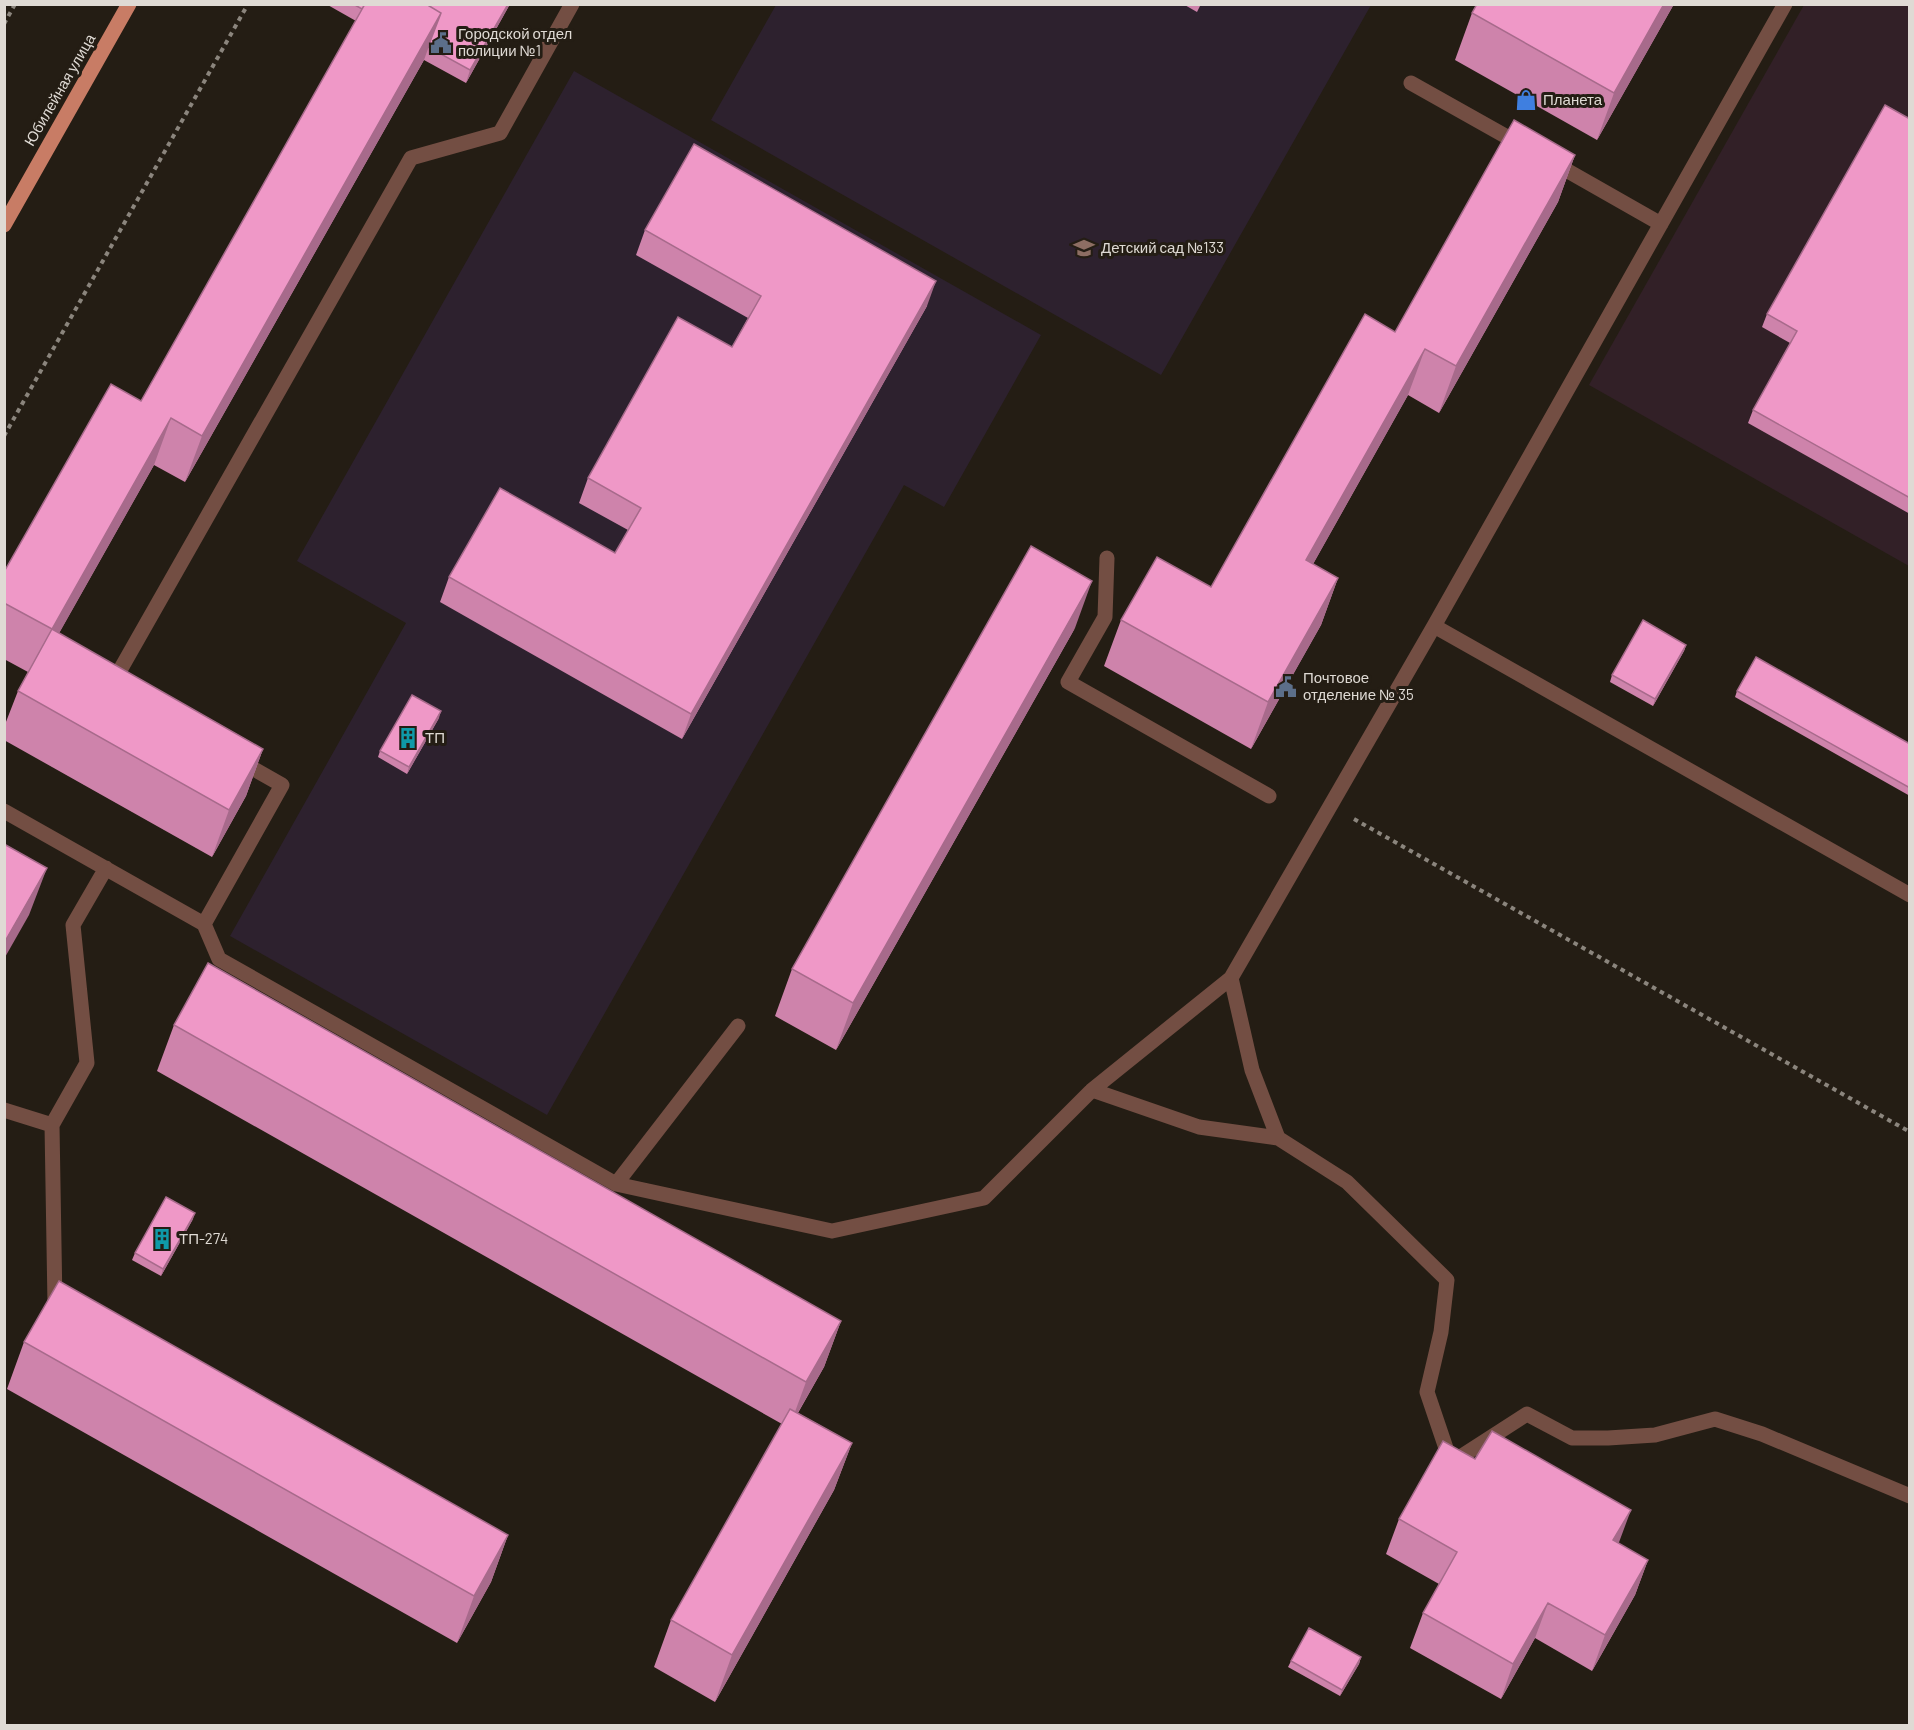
<svg xmlns="http://www.w3.org/2000/svg" width="1914" height="1730" viewBox="0 0 1914 1730" font-family="Barlow,sans-serif">
<style>
.commercial{fill:#322027}
.education{fill:#2d212e}
.lines{fill:none;stroke-linecap:round;stroke-linejoin:round}
.path{stroke:#8b857d;stroke-width:4;stroke-dasharray:4.5 4.5;stroke-linecap:butt}
.minor{stroke:#734e43;stroke-width:15}
.major{stroke:#c87c65;stroke-width:15}
.wall{fill:#ce83ab}
.shaded-wall{fill:#a76a8b}
.building{fill:#ef98c7;stroke:#a76a8b;stroke-width:1.5}
.labels{text-anchor:middle;stroke-width:6;stroke-linejoin:round;paint-order:stroke}
.poi-label{font-size:15px;fill:#dfdad4;stroke:#241d14;text-anchor:start}
.street-label{font-size:15px;fill:#dfdad4;stroke:#241d14}
</style>
<rect width="100%" height="100%" fill="#241d14"/>
<path class="commercial" d="M1804 5H1909V566L1589 385Z"/>
<path class="education" d="M776 5H1371L1161 375 711 120Z
M574 71 1041 335 944 507 904 485 547 1115 230 936 406 623 297 561Z"/>
<g class="lines">
<path class="path" d="M4 24 15 4
M4 436 248 4
M1354 819 1910 1132"/>
<path class="minor" d="M1411 83 1523 146
M1552 162 1661 224
M1107 558 1105 617 1068 682 1269 796
M1434 626 1910 895
M111 686 411 158 500 133 572 4
M4 811 204 924 219 959 616 1184 832 1231 984 1198 1092 1090 1231 978 1434 626 1785 4
M204 924 282 785 238 760
M1231 978 1252 1070 1278 1138 1347 1182 1447 1280 1441 1332 1427 1392 1451 1463 1527 1414 1572 1438H1608L1655 1435 1715 1419 1762 1434 1910 1496
M1092 1090 1199 1127 1278 1138
M4 1110 52 1125
M616 1184 738 1026
M55 1305 52 1125 87 1063 73 925 106 868"/>
<path class="major" d="M4 225 129 4"/>
</g>
<path class="wall" d="M326 4H510L466 83 424 60 185 482 154 465 59 633 263 749 246 796 212 857 4 740V727L18 691 28 672 4 659V572L141 401 356 21Z
M1183 4H1201L1197 12Z
M1674 4 1597 140 1455 60 1472 13Z
M1910 119V514L1748 423 1753 410 1790 343 1762 327 1767 314Z
M1575 155 1558 202 1439 413 1408 395 1313 564 1338 578 1321 625 1251 749 1104 666 1121 620 1211 587 1395 332Z
M645 230 927 306 682 739 440 602 449 577 615 553 628 530 579 503 588 478 732 347 748 318 636 255Z
M1075 628 836 1050 775 1016 792 969Z
M1686 645 1684 651 1653 706 1610 682 1612 675Z
M1737 691 1910 744V796L1735 697Z
M439 718 407 774 378 757 380 751Z
M174 1025 841 1321 824 1367 798 1413 852 1443 834 1490 715 1702 654 1667 671 1620 782 1424 157 1071Z
M193 1219 161 1276 132 1260 135 1253Z
M24 1342 508 1535 491 1582 457 1643 7 1389Z
M1399 1519 1618 1543 1648 1560 1635 1595 1592 1671 1535 1638 1501 1699 1410 1648 1423 1613 1439 1584 1386 1554Z
M1361 1657 1359 1664 1340 1696 1288 1667 1291 1661Z"/>
<path class="shaded-wall" d="M508 4H510L466 83 470 70Z
M1664 4H1674L1597 140 1614 93Z
M441 13 424 60 185 482 202 436Z
M1575 155 1558 202 1439 413 1456 366Z
M936 281 927 306 682 739 691 714Z
M1425 349 1408 395 1289 607 1306 560Z
M171 418 154 465 35 676 52 629Z
M1338 578 1321 625 1251 749 1268 702Z
M1092 581 1075 628 836 1050 853 1003Z
M1686 645 1684 651 1653 706 1655 699Z
M441 711 439 718 407 774 409 767Z
M263 749 246 796 212 857 229 810Z
M47 868 29 915 4 959V943Z
M195 1213 193 1219 161 1276 163 1269Z
M841 1321 824 1367 789 1428 806 1382Z
M852 1443 834 1490 715 1702 732 1655Z
M1631 1510 1618 1545 1613 1540Z
M508 1535 491 1582 457 1643 474 1596Z
M1648 1560 1635 1595 1592 1671 1605 1635Z
M1548 1603 1535 1638 1501 1699 1513 1664Z
M1361 1657 1359 1664 1340 1696 1342 1690Z"/>
<path class="building" d="M353 4H365L362 9Z
M365 4H426L441 13 202 436 171 418 52 629 4 603V572L111 384 141 401Z
M426 4H508L470 70 428 47 441 13Z
M1477 4H1664L1614 93 1472 13Z
M1885 105 1910 119V498L1753 410 1797 331 1767 314Z
M1514 120 1575 155 1456 366 1425 349 1306 560 1338 578 1268 702 1121 620 1157 557 1211 587 1365 314 1395 332Z
M694 144 936 281 691 714 449 577 500 488 615 553 641 508 588 478 678 317 732 347 761 296 645 230Z
M1031 546 1092 581 853 1003 792 969Z
M1643 620 1686 645 1655 699 1612 675Z
M52 629 263 749 229 810 18 691Z
M1756 657 1910 744V788L1737 691Z
M412 695 441 711 409 767 380 751Z
M4 844 47 868 4 943Z
M208 963 841 1321 806 1382 174 1025Z
M166 1197 195 1213 163 1269 135 1253Z
M59 1281 508 1535 474 1596 24 1342Z
M790 1409 852 1443 732 1655 671 1620Z
M1492 1431 1631 1510 1613 1540 1648 1560 1605 1635 1548 1603 1513 1664 1423 1613 1457 1552 1399 1519 1443 1441 1475 1459Z
M1309 1628 1361 1657 1342 1690 1291 1661Z"/>
<defs>
<symbol id="civic-bare" viewBox="-9 -9 18 18"><path d="M-.6-6.5H3V-4.5H.6V-3L4-1V1h2V6H-6V1h2V-1L-.6-3ZM-1.2 2.5V6h2.4V2.5Z" fill="#5c6f8a" stroke="#241d14" stroke-width="2.5" paint-order="stroke"/></symbol>
<symbol id="shop-bare" viewBox="-9 -9 18 18"><path d="M-5-2.5h2.3a2.7 3.5 0 0 1 5.4 0H5L5.5 6h-11ZM-1.5-2.5h3a1.5 2.3 0 0 0-3 0Z" fill="#3f7fe0" stroke="#241d14" stroke-width="2.5" paint-order="stroke"/></symbol>
<symbol id="school-bare" viewBox="-9 -9 18 18"><path d="M0-5L7-2L0 1L-7-2ZM-4 1L0 2.5L4 1V4Q0 6-4 4Z" fill="#8d6e63" stroke="#241d14" stroke-width="2.5" paint-order="stroke"/></symbol>
<symbol id="building-bare" viewBox="-9 -9 18 18"><path d="M-4-6H4V6H1V3H-1V6H-4ZM-2.5-4.3h1.7v1.8h-1.7ZM.8-4.3h1.7v1.8H.8ZM-2.5-1h1.7V.8h-1.7ZM.8-1h1.7V.8H.8Z" fill="#0f9aa8" stroke="#241d14" stroke-width="2.5" paint-order="stroke"/></symbol>
</defs>
<g fill-rule="evenodd">
<use href="#civic-bare" x="426" y="28" width="30" height="30"/>
<use href="#shop-bare" x="1511" y="85" width="30" height="30"/>
<use href="#school-bare" x="1069" y="233" width="30" height="30"/>
<use href="#civic-bare" x="1271" y="672" width="30" height="30"/>
<use href="#building-bare" x="393" y="723" width="30" height="30"/>
<use href="#building-bare" x="147" y="1224" width="30" height="30"/>
</g>
<g class="labels">
<g class="poi-label">
<text x="458" y="39">Городской отдел<tspan x="458" dy="17">полиции №1</tspan></text>
<text x="1543" y="105">Планета</text>
<text x="1101" y="253">Детский сад №133</text>
<text x="1303" y="683">Почтовое<tspan x="1303" dy="17">отделение № 35</tspan></text>
<text x="425" y="743">ТП</text>
<text x="179" y="1244">ТП-274</text>
</g>
<g class="street-label">
<text transform="translate(60 90) rotate(-60)" y="5">Юбилейная улица</text>
</g>
</g>
<rect width="1914" height="1730" fill="none" stroke="#dfdad4" stroke-width="12"/>
</svg>
